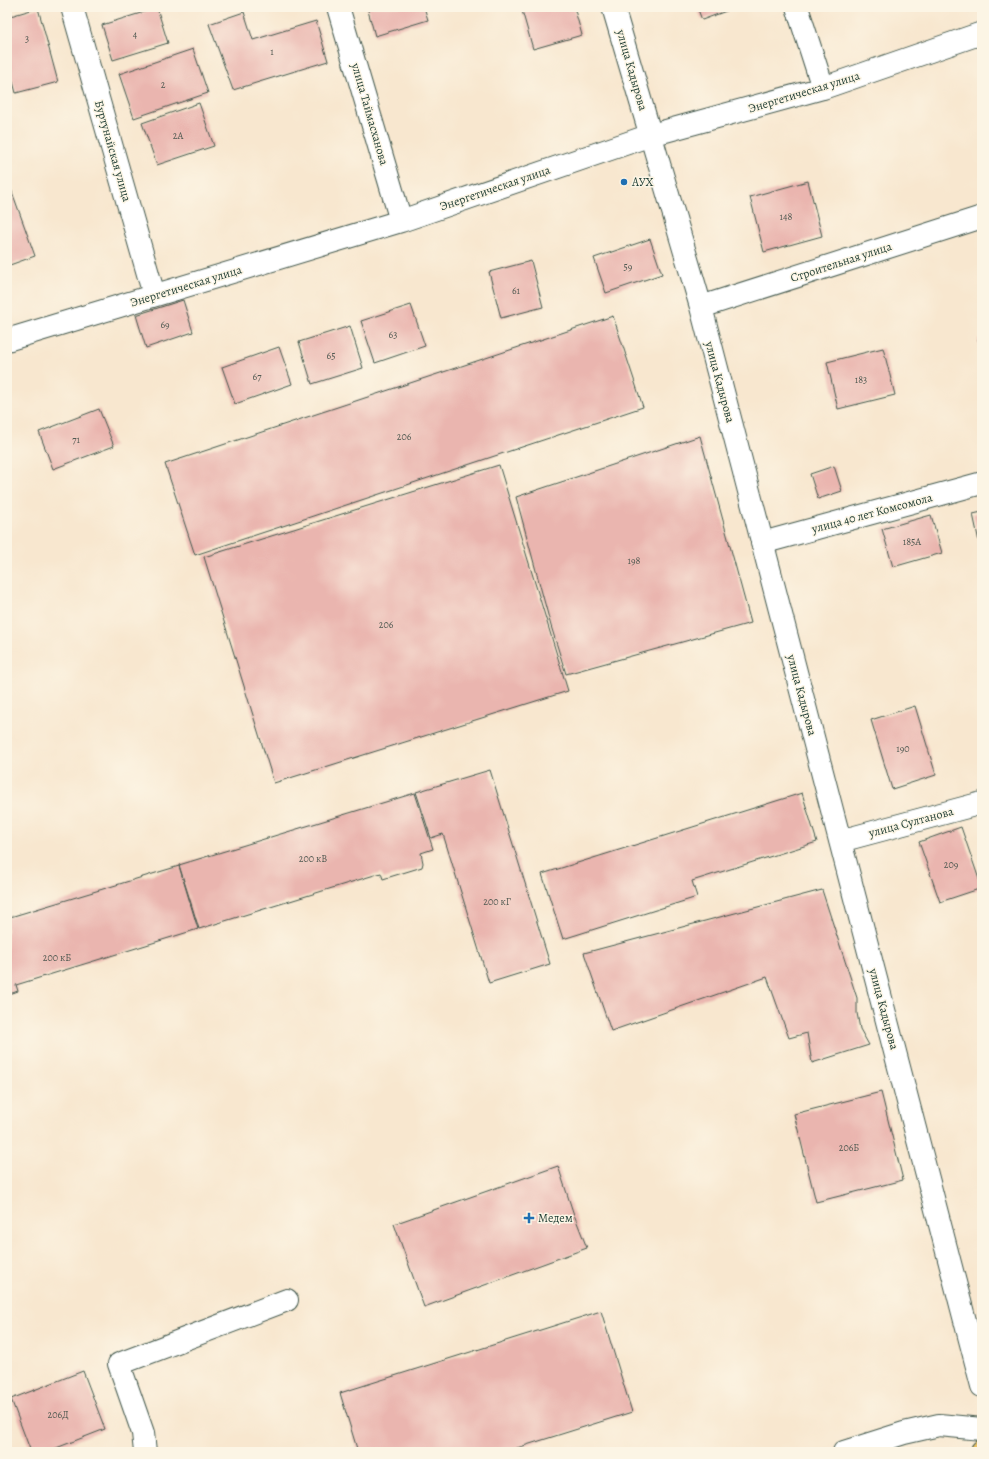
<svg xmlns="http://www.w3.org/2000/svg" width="989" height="1459" viewBox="0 0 989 1459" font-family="Alegreya,serif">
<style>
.building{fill:#eab5af}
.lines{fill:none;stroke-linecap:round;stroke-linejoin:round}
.street-casing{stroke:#40564b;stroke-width:24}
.highway-casing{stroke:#40564b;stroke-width:24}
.street{stroke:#fff;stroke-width:22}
.highway{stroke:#edc569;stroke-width:22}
.poi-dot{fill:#1f6fb2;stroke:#fcf5e5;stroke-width:1.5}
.labels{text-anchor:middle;stroke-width:3;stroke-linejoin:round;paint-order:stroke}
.number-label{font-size:10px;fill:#525b53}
.street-label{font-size:12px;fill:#1f3d34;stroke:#fcf5e5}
.poi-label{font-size:12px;fill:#1f3d34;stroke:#fcf5e5;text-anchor:start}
</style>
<rect width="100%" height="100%" fill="#fcf5e5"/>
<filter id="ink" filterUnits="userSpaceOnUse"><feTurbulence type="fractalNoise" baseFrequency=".025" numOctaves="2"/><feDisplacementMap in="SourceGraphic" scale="8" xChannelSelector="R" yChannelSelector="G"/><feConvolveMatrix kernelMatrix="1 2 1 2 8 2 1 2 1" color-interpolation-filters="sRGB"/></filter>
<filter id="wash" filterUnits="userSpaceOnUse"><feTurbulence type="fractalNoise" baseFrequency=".012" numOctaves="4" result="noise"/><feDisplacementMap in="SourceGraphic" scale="16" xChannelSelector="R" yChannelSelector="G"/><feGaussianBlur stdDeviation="0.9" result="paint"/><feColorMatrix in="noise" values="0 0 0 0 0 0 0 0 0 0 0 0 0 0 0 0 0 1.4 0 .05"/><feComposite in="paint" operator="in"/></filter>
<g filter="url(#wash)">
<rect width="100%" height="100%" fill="#f8e7cf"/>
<g id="blocks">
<path class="building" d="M367 7H424L428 20 375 36Z
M521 7H574L582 35 533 49Z
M697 7H737L702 20Z
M38 8 58 82 16 93 7 59V17Z
M157 8 168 43 113 60 102 25Z
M244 12 253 40 316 21 328 61 233 90 209 24Z
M193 49 208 93 134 118 119 74Z
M199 103 214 146 157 165 142 123Z
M808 181 822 236 764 252 750 197Z
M11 189 35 256 7 266V190Z
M650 239 662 274 606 293 594 258Z
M531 261 543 307 501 318 489 272Z
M183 300 193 332 146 348 136 315Z
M411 305 425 346 375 363 361 321Z
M613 316 643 407 195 555 165 464Z
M350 326 363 368 312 384 299 342Z
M982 338V355H981L978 339Z
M279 347 292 384 235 404 222 367Z
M883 348 895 395 838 409 827 362Z
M99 409 114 446 53 469 39 432Z
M700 436 751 623 566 674 551 626 516 497Z
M499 465 568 691 274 783 204 557Z
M834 466 842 491 818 499 810 474Z
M982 512V551H981L973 514Z
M931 515 942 553 893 567 882 529Z
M915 706 936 775 892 789 871 720Z
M490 770 550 964 489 983 443 834 431 838 416 792Z
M415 793 433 849 421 853 423 863 422 867 383 879 381 873 199 929 179 865Z
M802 793 817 842 692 881 697 897 563 939 542 874Z
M961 827 982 888 940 902 919 842Z
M179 866 198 929 16 985 18 991 7 995V918Z
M822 890 857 998V1013L860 1029 869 1045 812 1063 807 1033 789 1038 767 977 611 1031 584 953Z
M881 1092 903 1180 816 1202 794 1114Z
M558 1166 573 1212 587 1248 424 1307 394 1224Z
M601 1311 632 1412 504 1452H358L340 1393Z
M83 1371 105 1429 46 1452H31L11 1399Z"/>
</g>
</g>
<g filter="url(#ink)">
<use href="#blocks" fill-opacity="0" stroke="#40564b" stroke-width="1"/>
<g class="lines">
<defs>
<path id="street" d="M72 7 154 295
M338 7 401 221
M613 7 701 307 982 1386
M797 7 823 88
M701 307 982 217
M7 340 401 221 651 135 823 88 982 33
M762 543 982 483
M840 841 982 803
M145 1452 143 1433 119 1364 287 1300
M844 1452 904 1433 939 1425 982 1429"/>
<path id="highway" d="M982 1452V1451"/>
</defs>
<use href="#street" class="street-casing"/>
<use href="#highway" class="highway-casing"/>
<use href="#street" class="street"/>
<use href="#highway" class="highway"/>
</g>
</g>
<g class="poi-dot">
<circle cx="624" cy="182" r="4"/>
<path d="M527 1212h4v4h4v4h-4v4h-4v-4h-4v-4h4z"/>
</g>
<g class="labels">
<g class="number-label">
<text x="135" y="38">4</text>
<text x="27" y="42">3</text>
<text x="272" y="55">1</text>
<text x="163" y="88">2</text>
<text x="178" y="139">2А</text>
<text x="786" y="220">148</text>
<text x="628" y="270">59</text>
<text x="516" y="294">61</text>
<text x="165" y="328">69</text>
<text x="393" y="338">63</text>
<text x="331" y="359">65</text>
<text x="257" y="380">67</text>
<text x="861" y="383">183</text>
<text x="404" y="440">206</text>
<text x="76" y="443">71</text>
<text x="912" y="545">185А</text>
<text x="634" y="564">198</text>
<text x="386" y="628">206</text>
<text x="903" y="752">190</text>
<text x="313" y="862">200 кВ</text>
<text x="951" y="868">209</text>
<text x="497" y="905">200 кГ</text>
<text x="57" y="961">200 кБ</text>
<text x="849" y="1151">206Б</text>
<text x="58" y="1418">206Д</text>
</g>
<g class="street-label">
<text transform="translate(632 70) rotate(74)" y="4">улица Кадырова</text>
<text transform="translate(804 92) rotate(-17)" y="4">Энергетическая улица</text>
<text transform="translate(370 114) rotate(74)" y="4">улица Таймасханова</text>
<text transform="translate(113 151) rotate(74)" y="4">Буртунайская улица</text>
<text transform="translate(495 188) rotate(-19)" y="4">Энергетическая улица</text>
<text transform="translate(841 262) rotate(-18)" y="4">Строительная улица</text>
<text transform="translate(186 286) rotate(-17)" y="4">Энергетическая улица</text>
<text transform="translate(720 382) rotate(75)" y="4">улица Кадырова</text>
<text transform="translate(872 513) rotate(-15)" y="4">улица 40 лет Комсомола</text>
<text transform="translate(802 695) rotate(75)" y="4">улица Кадырова</text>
<text transform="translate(911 822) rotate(-15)" y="4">улица Султанова</text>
<text transform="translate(884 1009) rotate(75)" y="4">улица Кадырова</text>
</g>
<g class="poi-label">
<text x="632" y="186">АУХ</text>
<text x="538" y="1222">Медем</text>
</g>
</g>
<rect width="989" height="1459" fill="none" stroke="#fcf5e5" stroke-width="24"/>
</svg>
